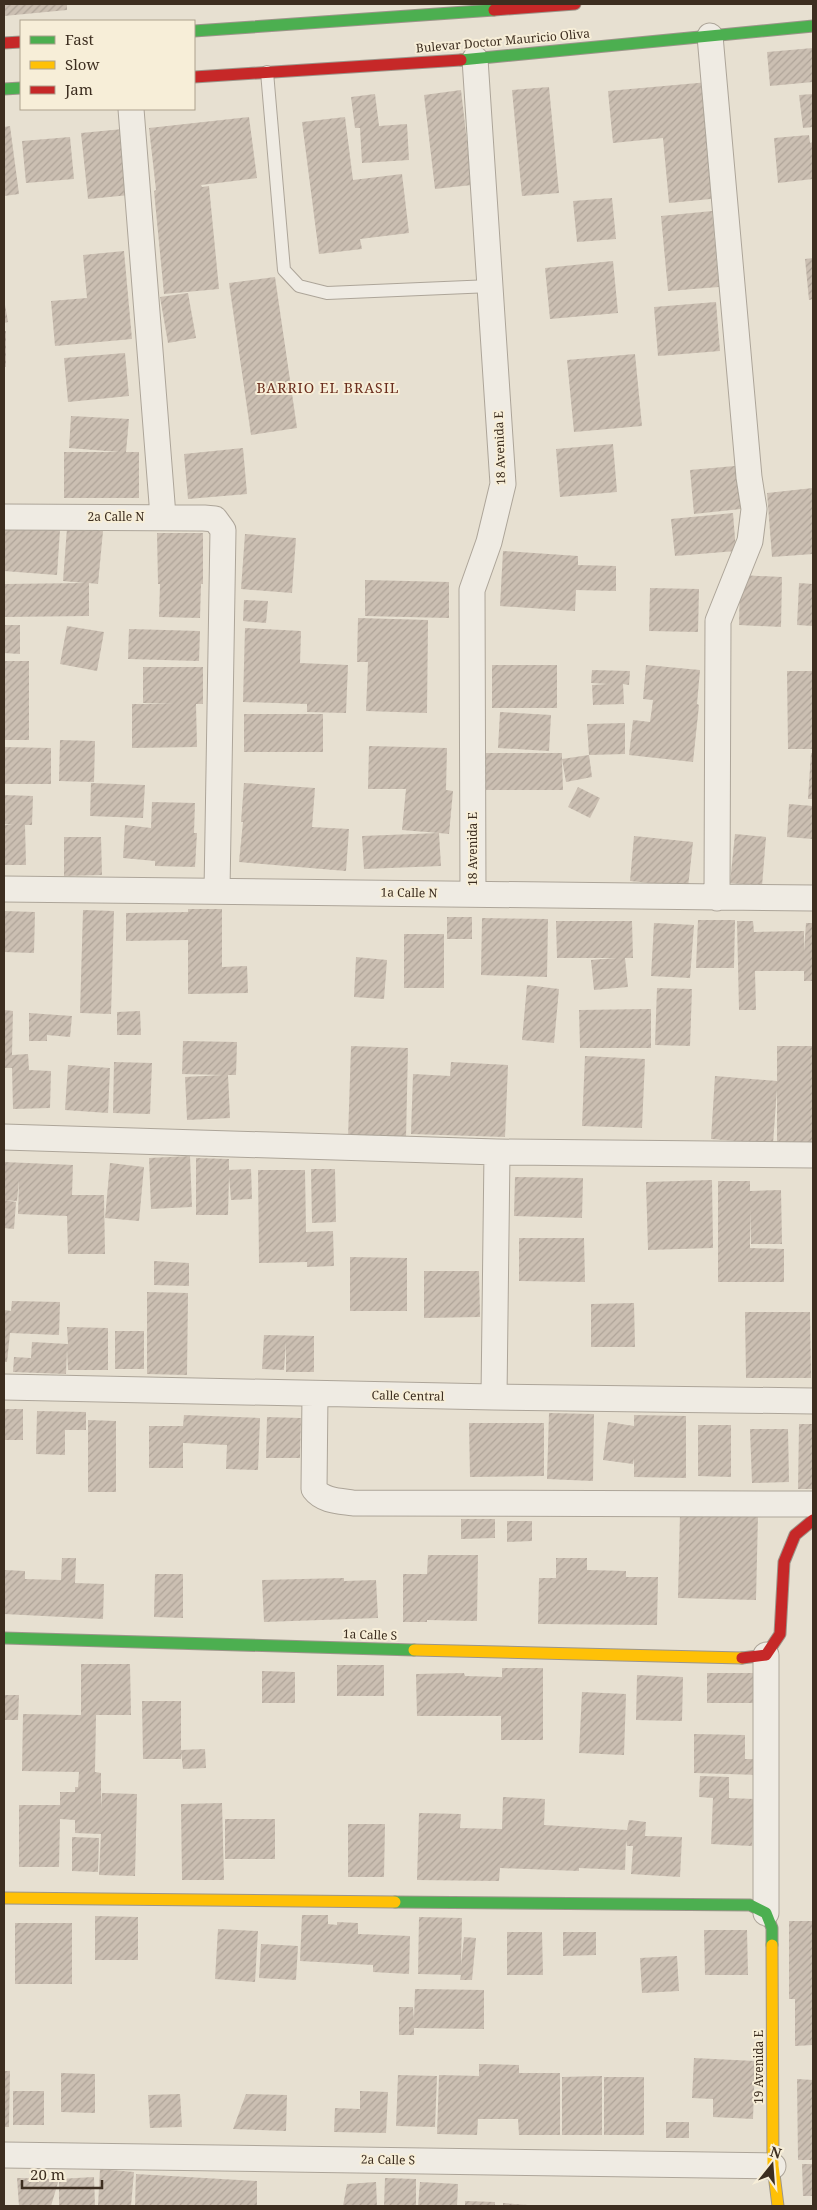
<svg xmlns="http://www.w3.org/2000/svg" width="817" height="2210" viewBox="0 0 817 2210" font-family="'Noto Serif',serif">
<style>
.building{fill:url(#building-hatch)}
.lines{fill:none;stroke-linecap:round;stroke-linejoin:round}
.lane-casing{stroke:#ada599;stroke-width:14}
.street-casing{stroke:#ada599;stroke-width:27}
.fast-casing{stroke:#9c958a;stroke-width:13}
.slow-casing{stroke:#9c958a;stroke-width:13}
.jam-casing{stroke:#9c958a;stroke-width:13}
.lane{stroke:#efebe3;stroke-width:12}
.street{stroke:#efebe3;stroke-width:25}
.fast{stroke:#4caf50;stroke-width:11}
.slow{stroke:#ffc107;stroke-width:11}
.jam{stroke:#c62828;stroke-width:11}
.labels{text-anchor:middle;stroke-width:4;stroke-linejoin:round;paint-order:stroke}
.street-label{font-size:12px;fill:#3d2e20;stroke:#f7eed8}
.neighbourhood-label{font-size:14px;letter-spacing:1px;fill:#6b2e1e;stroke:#f7eed8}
</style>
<defs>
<pattern id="building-hatch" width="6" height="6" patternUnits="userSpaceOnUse" patternTransform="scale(1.25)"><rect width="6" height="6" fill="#cbbfb2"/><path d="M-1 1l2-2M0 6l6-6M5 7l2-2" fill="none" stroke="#afa499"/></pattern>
</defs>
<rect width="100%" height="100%" fill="#e7e0d1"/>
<path class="building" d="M4 4H67V10L4 16Z
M813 48V82L770 86 767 52Z
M709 82 721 198 669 203 663 138 613 143 608 91Z
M549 87 559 193 522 196 512 90Z
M461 90 472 185 435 189 424 95Z
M375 94 379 126 407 124 409 160 362 163 360 128H355L351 97Z
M813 94V127L803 128 799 95Z
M249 117 257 178 201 185 202 187 209 186 219 289 164 294 154 191 156 190 149 128Z
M345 117 353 180 402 174 409 233 360 239 362 249 319 254 302 122Z
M10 126 19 194 4 196V127Z
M123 129 130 195 88 199 81 133Z
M809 135 810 143 813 142V179L778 183 774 138Z
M70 137 74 179 26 183 22 141Z
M612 198 616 239 577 242 573 201Z
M712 211 719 287 668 291 661 216Z
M124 251 132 339 55 346 51 301 87 298 83 255Z
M813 258V299L809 300 805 259Z
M613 261 618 313 550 319 545 268Z
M275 277 297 428 251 435 229 283Z
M188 293 196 338 168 343 160 297Z
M4 299 8 322 4 323Z
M716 302 720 351 658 356 654 307Z
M4 331H6V367H4Z
M125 353 129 396 68 402 64 358Z
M635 354 642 426 574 432 567 360Z
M71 416 129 419 126 452H139V498H64V452H120L69 448Z
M613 444 617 492 560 497 556 449Z
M243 448 247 494 188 499 184 454Z
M746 465 750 508 694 514 690 470Z
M813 488V554L772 557 767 493Z
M733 513 736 551 675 556 671 519Z
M4 526 60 530 57 575 4 571Z
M67 528 103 531 98 584 89 583V616L4 617V584L85 583 63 581Z
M157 533H203V584H201L200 618 159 617 160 584H158Z
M245 534 296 538 292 593 241 589Z
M503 551 578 556V565L616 566V591L576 590 575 611 500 606Z
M740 575 782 577 781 627 739 625Z
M365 580 449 582V618L365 616Z
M799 583 813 584V626L797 625Z
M650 588 699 589 698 632 649 631Z
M244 600 268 601 266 623 243 621Z
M358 618 428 620 427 713 366 711 368 662H357Z
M4 625H20V654L4 653Z
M67 626 104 632 97 671 60 664Z
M245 628 301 631 300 663 348 665 346 713 307 712V704L243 702Z
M129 629 200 631 199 661 128 659Z
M4 661H29V740H4Z
M492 665H557V708H492Z
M646 665 700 670 697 704 699 705 693 762 629 755 633 720 650 722 653 700 643 699Z
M143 667H203V704H196L197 747 132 748V704H173L143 703Z
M592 670 630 671 629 685 623 684 624 704 593 705 592 685 608 684 591 683Z
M787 671H813V749H788Z
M500 712 551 715 549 751 498 748Z
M244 714H323V752H244Z
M625 723V754L589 755 587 724Z
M60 740 95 741 94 782 59 781Z
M369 746 447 748 446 790 453 791 449 834 439 833 441 866 364 869 362 836 439 833 402 830 406 789H368Z
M4 747 51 748V784H4Z
M486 753H562V759L589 755 592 777 566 782 562 759 563 790H486Z
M811 753H813V799H808Z
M91 783 145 785 143 818 90 816Z
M244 783 315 788 312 827 349 829 346 871 239 862 243 822H241Z
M578 787 600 798 590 818 568 807Z
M4 795 33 796 32 825H25L26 865H4V825L13 824H4Z
M152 802 195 803 194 833H197L195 867 155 866V861L123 858 125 825 151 828Z
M789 804 813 806V839L787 837Z
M735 834 766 837 762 886 730 883Z
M634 836 693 842 688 887 630 881Z
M64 837H101L102 875 64 876Z
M188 909H222V967L247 966 248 993 188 994V940L126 941V913L188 912Z
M83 910 114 911 111 1014 80 1013Z
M4 911 35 912 34 953 4 952Z
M447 917H472V939H447Z
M482 918 548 919 547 977 481 975Z
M698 920H735L734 968H696Z
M556 921H632L633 958H625L628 987 594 990 591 960 617 958H557Z
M737 921H753L754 932 804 931V952L806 923H813V981H804V971H755L756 1010H739Z
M654 923 694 925 690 978 651 976Z
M404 934H444V988H404Z
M356 957 387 960 384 999 354 997Z
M527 985 559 989 554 1043 522 1040Z
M657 988 692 989 690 1046 655 1045Z
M651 1009V1048H580L579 1010Z
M4 1010 13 1011 12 1055 28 1054 29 1070 51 1071 50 1108 13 1109 12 1068H4Z
M140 1011 141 1035H117V1012Z
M29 1013 72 1016 70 1037 47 1035V1041H29Z
M183 1041 237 1042 236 1075H228L230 1118 187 1120 185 1077 223 1075 182 1074Z
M351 1046 408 1048 406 1139 348 1138Z
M777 1046H813V1150H777V1089L773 1144 711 1139 715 1076 777 1081Z
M585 1056 645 1059 642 1128 582 1126Z
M114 1062 152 1063 150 1114 113 1113Z
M451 1062 508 1065 505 1137 411 1134 413 1074 450 1076Z
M68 1065 110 1068 108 1113 65 1110Z
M190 1156 192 1207 151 1209 149 1158Z
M196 1158 229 1159V1170L251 1169 252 1199 231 1200 229 1176 228 1215H196Z
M4 1162 73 1165 72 1195H104L105 1254H68L67 1216 18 1214 19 1180 17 1201 4 1200Z
M110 1163 144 1167 139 1221 105 1218Z
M311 1169H335L336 1222 312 1223Z
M258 1170H305L306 1232 333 1231 334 1266 307 1267V1262L259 1263Z
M515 1177 583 1178 582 1218 514 1216Z
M712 1180 713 1248 648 1250 646 1182Z
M718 1181H750V1191L781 1190 782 1244H751L750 1209V1248L784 1249V1282H718Z
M4 1200 16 1202 14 1229 4 1228Z
M519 1238H584L585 1282 519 1281Z
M350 1257 407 1258V1311H350Z
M154 1261 189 1263V1286L154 1285Z
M424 1271H479L480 1317 424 1318Z
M147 1292 188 1293 187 1375 147 1374Z
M12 1301 60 1302 59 1335 10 1333 7 1362H4V1310L11 1311Z
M634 1303 635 1347H591V1304Z
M745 1312H810L811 1378H746Z
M67 1327 108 1328V1370H68L67 1349 66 1374 13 1372 14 1357 31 1358 32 1342 68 1344Z
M115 1331H144V1369H115Z
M264 1335 314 1336V1372H286V1342L284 1370 262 1369Z
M4 1409H23V1440H4Z
M37 1411 86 1412V1430H65V1455L36 1454Z
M549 1413 594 1414 593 1481 547 1479Z
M184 1415 260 1418 258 1470 226 1469 227 1445 183 1443V1468H149V1426H183Z
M634 1415 686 1416V1478L634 1477V1458L633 1464 603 1460 608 1422 634 1426Z
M267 1417 301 1418 300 1458H266Z
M88 1420 116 1421V1492H88Z
M469 1423H544V1476L470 1477Z
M799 1424H813V1489H798Z
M698 1425H731V1477L698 1476Z
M750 1429H788L789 1482 752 1483Z
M680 1513 758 1515 756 1600 678 1598Z
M461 1519H495V1538L461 1539Z
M507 1521H532V1541L507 1542Z
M428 1555H478L477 1621 427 1620V1622H403V1574H427Z
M62 1558H76L75 1583 104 1584 103 1619 4 1614V1570L25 1571V1579L61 1580Z
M556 1558H587V1570L626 1571V1577H658L657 1625 538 1624 539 1578H556Z
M155 1574H183V1618L154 1617Z
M344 1578V1581L376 1580 378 1618 264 1622 262 1580Z
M81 1664H130L131 1715H96L95 1772 101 1773V1808L102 1793 137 1794 135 1876 99 1875 101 1834 75 1833V1820L60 1819 59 1867H19V1805H60V1792H75V1787H78L79 1772 22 1771 23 1714 81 1715Z
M337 1665H384V1696H337Z
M502 1668H543V1740H501V1716H417L416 1674 464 1673 465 1676 502 1677Z
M262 1671 295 1672V1703H262Z
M707 1673H761V1703H707Z
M637 1675 683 1677 682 1721 636 1720Z
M582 1692 626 1694 624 1755 579 1753Z
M4 1695H19L18 1720H4Z
M142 1701H181V1750L205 1749 206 1768 183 1769 181 1752V1759H143Z
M694 1734 745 1735V1759H759L760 1775 694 1773Z
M700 1776 729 1777V1798L754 1799 752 1846 711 1844 713 1798 699 1797Z
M503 1797 545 1799 544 1825 627 1830 629 1820 646 1822 645 1836 682 1837 680 1877 631 1874 633 1846H627L626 1840 625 1870 579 1868V1871L500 1868 499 1881 417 1880 419 1813 461 1814 460 1828 502 1829Z
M222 1803 224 1880H182L181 1804Z
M225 1819H275V1859H225Z
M348 1824H385L384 1877H348Z
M72 1837 99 1838 98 1872 72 1871Z
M302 1915H328V1924L337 1925V1922L358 1923V1934L410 1936 409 1974 373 1972V1965L300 1961Z
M95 1916 138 1917V1960H95Z
M419 1917 462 1918 461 1965 464 1937 476 1938 472 1980H460L461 1975 418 1974Z
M789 1921H813V2045L795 2046V1999H789Z
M15 1923H72V1984H15Z
M218 1929 258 1931 255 1982 215 1979Z
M704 1930H747L748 1975H705Z
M507 1932H542L543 1975H507Z
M563 1932H596V1955L563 1956Z
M261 1944 298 1946 296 1980 259 1978Z
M677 1956 679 1991 642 1993 640 1958Z
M415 1989 484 1990V2029L414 2028V2035H399V2007H413L414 2020Z
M694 2058 755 2061 753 2119 713 2117V2099L692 2098Z
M479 2064 519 2065V2073H560V2135H519L518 2119H478L477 2135 437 2134 439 2075 479 2076Z
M4 2071H10L9 2127H4Z
M61 2073 95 2074V2113L61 2112Z
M398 2075 437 2076 435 2127 396 2126Z
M602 2076V2135H562V2077Z
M604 2077H644V2135H604Z
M797 2079 813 2080V2160H798Z
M13 2091H44V2125H13Z
M360 2091 388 2092 386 2133 334 2132 335 2108 360 2109Z
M180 2094 182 2127 150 2128 148 2095Z
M246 2094 287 2095 286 2131 233 2129Z
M666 2122H689V2138H666Z
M802 2164H813V2196H803Z
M100 2169 134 2172 131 2206H98Z
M136 2174 257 2181V2206H135Z
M94 2177 95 2206H59V2179Z
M17 2178 59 2179 51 2206H19Z
M385 2178 416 2179V2206H384Z
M376 2182 377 2206H343L347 2184Z
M420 2182 458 2184 457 2206H418Z
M465 2201 495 2202V2206H465Z
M503 2203 528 2205V2206H503Z"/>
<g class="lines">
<defs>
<path id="lane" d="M267 72 284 270 299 286 327 293 491 286"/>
<path id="street" d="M710 36 749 477 754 509 750 541 718 621 717 898
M131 109 163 516
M4 517 204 518 215 519 223 530 217 891
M4 889 813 898
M473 894 472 590 489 542 503 484 475 59
M4 1137 497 1152 813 1155
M4 1387 494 1397 813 1401
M315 1394 314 1489C323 1501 339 1501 353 1503L813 1504
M494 1397 497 1152
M766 1913V1655
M4 2155 773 2166"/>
<path id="fast" d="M194 31 494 10
M461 60 813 26
M4 89 21 88
M4 1638 414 1650
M395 1902 750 1905 766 1913 772 1928V1945"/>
<path id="slow" d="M414 1650 742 1658
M4 1898 395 1902
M772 1945 773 2166 778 2206"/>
<path id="jam" d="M494 10 575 4
M4 43 21 42
M194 77 461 60
M742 1658 766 1655 780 1634 784 1562 795 1535 813 1520"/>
</defs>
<use href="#lane" class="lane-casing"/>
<use href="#street" class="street-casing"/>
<use href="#fast" class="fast-casing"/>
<use href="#slow" class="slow-casing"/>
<use href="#jam" class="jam-casing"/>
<use href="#lane" class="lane"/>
<use href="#street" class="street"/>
<use href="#fast" class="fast"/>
<use href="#slow" class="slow"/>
<use href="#jam" class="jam"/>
</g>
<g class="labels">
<g class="street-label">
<text transform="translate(503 41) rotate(-5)" y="4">Bulevar Doctor Mauricio Oliva</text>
<text transform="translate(500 448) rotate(-92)" y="4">18 Avenida E</text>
<text x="116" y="521">2a Calle N</text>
<text transform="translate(473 849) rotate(-90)" y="4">18 Avenida E</text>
<text transform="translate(409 893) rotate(1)" y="4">1a Calle N</text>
<text transform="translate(408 1396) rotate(1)" y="4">Calle Central</text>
<text transform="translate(370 1635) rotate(2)" y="4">1a Calle S</text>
<text transform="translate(759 2067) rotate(-90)" y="4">19 Avenida E</text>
<text transform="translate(388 2160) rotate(1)" y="4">2a Calle S</text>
</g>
<g class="neighbourhood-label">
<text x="328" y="393">BARRIO EL BRASIL</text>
</g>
</g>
<rect width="817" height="2210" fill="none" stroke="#3d2e20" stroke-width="10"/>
<rect x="20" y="20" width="175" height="90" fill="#f7eed8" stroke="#ada18e"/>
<rect x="30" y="36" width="25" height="8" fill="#4caf50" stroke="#ada18e"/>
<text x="65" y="45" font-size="15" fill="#3d2e20">Fast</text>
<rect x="30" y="61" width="25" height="8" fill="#ffc107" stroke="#ada18e"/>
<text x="65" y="70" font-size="15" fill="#3d2e20">Slow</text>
<rect x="30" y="86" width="25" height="8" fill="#c62828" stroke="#ada18e"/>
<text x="65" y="95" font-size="15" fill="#3d2e20">Jam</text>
<g transform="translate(772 2165) rotate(17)" stroke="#f7eed8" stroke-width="4" paint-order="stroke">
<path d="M0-4L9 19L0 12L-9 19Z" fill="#3d2e20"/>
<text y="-8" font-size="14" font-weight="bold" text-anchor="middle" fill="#3d2e20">N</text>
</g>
<path d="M22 2180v8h80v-8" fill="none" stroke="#3d2e20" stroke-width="2.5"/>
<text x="30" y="2180" font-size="15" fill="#3d2e20" stroke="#f7eed8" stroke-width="4" paint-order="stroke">20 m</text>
</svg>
